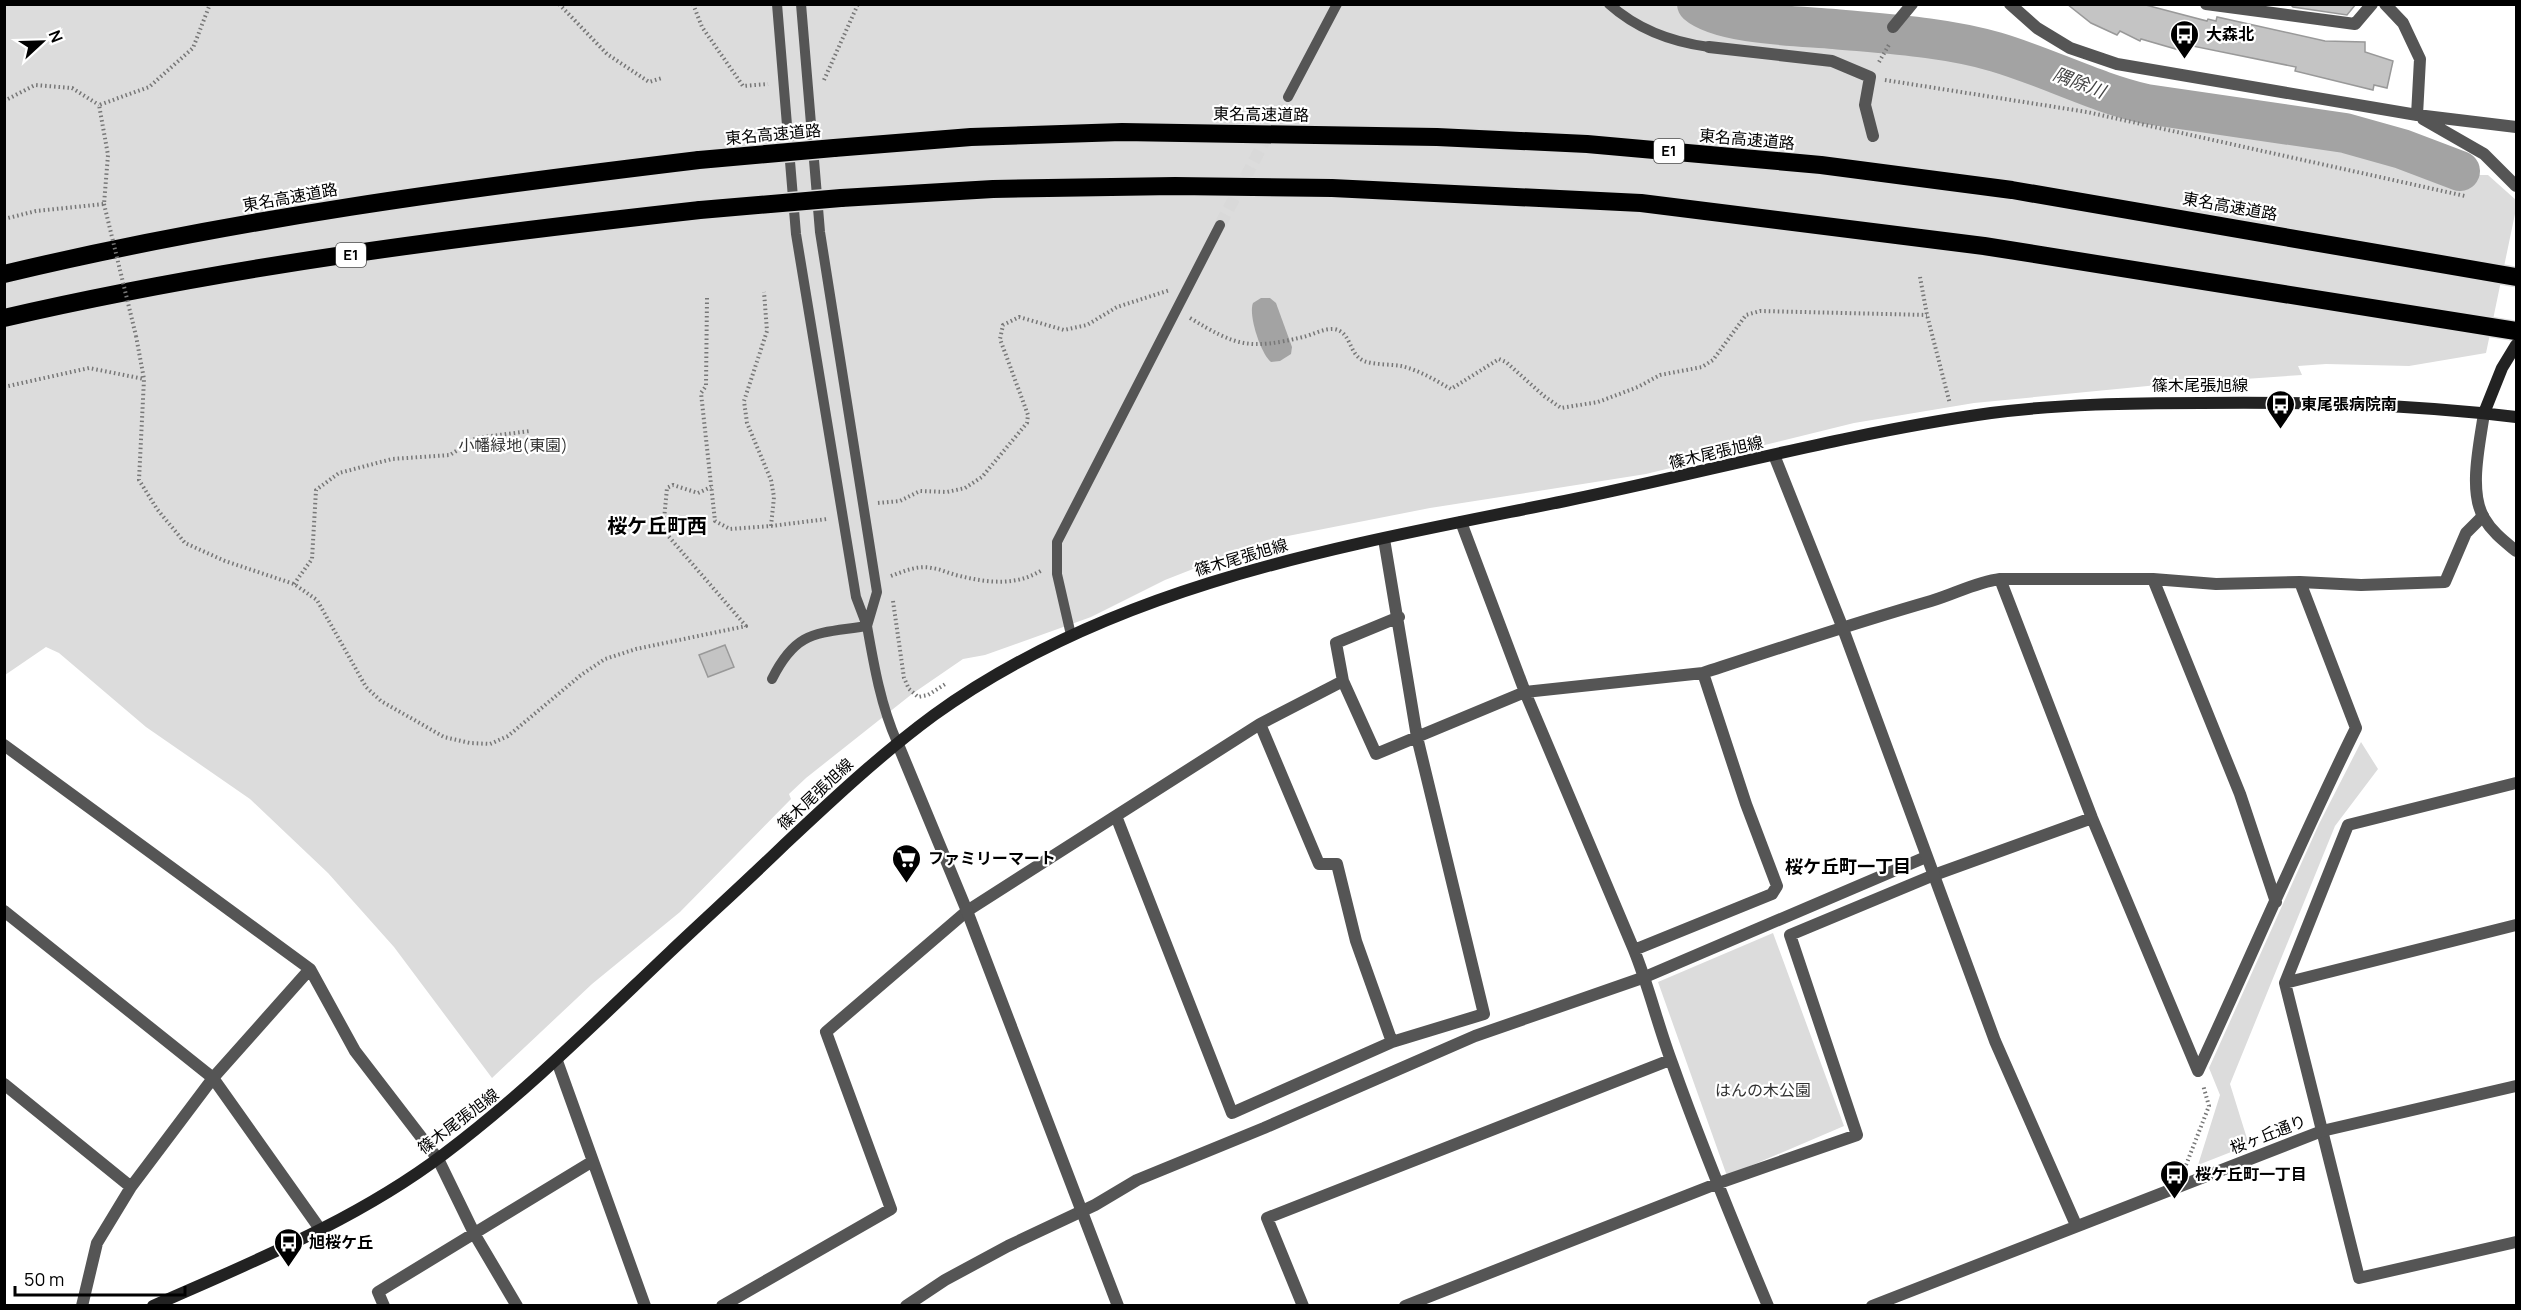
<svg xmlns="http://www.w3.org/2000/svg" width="2521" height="1310" viewBox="0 0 2521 1310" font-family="Manrope,'Noto Sans JP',sans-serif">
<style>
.green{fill:#dcdcdc}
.water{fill:#a3a3a3}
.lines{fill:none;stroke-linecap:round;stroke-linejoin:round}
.river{stroke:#a3a3a3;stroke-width:40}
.building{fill:#c4c4c4;stroke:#999;stroke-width:1.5}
.minor-tunnel{stroke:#d9d9d9;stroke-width:12;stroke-dasharray:12 6;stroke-linecap:butt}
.motorway-casing{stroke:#dbdbdb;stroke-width:21}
.path{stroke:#777;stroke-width:4;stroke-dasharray:1.5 3;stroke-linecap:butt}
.service{stroke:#555;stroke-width:10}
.pedestrian{stroke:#555;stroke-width:12}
.minor{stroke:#555;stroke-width:12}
.tertiary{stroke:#555;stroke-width:12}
.secondary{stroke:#222;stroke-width:12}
.motorway{stroke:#000;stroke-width:18}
.motorway-bridge-casing{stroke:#dbdbdb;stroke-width:21;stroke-linecap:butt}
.path-bridge{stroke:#777;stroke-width:4;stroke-dasharray:1.5 3;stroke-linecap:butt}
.motorway-bridge{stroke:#000;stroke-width:18}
.labels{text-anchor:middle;stroke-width:4.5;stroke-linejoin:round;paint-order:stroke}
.shield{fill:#fff;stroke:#4c4c4c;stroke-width:1.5}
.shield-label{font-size:15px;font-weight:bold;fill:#000}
.poi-label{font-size:16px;font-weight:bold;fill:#000;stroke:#fff;text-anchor:start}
.street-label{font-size:16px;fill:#000;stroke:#fff}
.park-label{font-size:16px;fill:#333;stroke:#fff}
.water-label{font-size:18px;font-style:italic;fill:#444;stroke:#fff}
.neighbourhood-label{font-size:18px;font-weight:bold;fill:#000;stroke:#fff}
.quarter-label{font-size:20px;font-weight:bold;fill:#000;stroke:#fff}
</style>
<rect width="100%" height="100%" fill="#fff"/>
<path class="green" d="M5 5H1705L1731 27 1902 45 1998 61 2140 108 2346 140 2401 155 2456 175H2488L2516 200V209L2486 353 2409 366 2326 364 2298 366 2302 375 2158 385 1974 403 1854 423 1646 474 1430 508 1267 540 1165 580 1091 617 985 655 963 659 912 694 806 778 789 794 791 799 680 912 592 984 492 1078 394 947 328 873 250 799 146 727 59 653 46 647 5 675Z
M2361 742 2378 769 2335 826 2230 1084 2249 1145 2198 1165 2220 1095 2209 1068 2319 824Z
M1773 933 1844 1126 1727 1176 1658 982Z"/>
<path class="water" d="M1261 298H1270L1276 303 1292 347 1291 354 1280 361 1271 362C1261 354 1248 315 1253 303Z"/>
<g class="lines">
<path class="river" d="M1697 4C1721 25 1801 26 1834 29 1888 34 1944 37 1996 52 2047 67 2094 92 2146 104L2345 133 2402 149 2460 171"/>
</g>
<path class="building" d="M2067 4H2142L2207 21 2208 19 2216 21 2217 17 2325 41 2365 42V52L2393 61 2387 88 2374 85 2373 90 2295 71 2296 67 2188 45 2186 52 2141 39 2140 41 2120 31 2117 35 2091 23Z
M2290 4H2356L2347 15 2293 7Z
M725 645 734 667 708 677 699 655Z"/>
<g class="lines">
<path class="minor-tunnel" d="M1220 225 1288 97"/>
<defs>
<path id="motorway" d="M834 148 971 137 1122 132 1437 137 1587 144 1821 165 2012 190 2516 277
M841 198 993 189 1175 186 1332 188 1641 203 1984 246 2516 331
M4 274C233 219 466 188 699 160
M4 318C233 265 467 236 700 210"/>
</defs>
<use href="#motorway" class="motorway-casing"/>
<path class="path" d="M559 4 607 54 649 82 662 78
M693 4 702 27 743 86 768 84
M1879 62 1890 43
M824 80 858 4
M1885 80 2087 112 2465 196
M4 101 35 85 72 88 99 105
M4 219 36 211 104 204 108 155 99 105 149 87 193 48 210 4
M1920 277 1927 315 1950 404
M707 298 706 386 701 393 715 521 730 529 771 526 774 497 771 480 747 423 744 401 767 331 764 292
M1190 318C1236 346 1249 350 1303 337 1312 335 1324 328 1334 329 1352 332 1348 354 1364 361 1375 365 1389 364 1401 366 1419 370 1435 380 1451 389L1499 359 1506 362 1544 396 1561 408 1598 402 1638 387 1660 375 1702 367 1713 360 1746 315 1760 311 1927 315
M136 336 144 379 139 480 157 509 185 543 225 561 294 584 317 600 366 687 381 701 444 737 470 743 490 744 508 736 581 675 605 659 636 649 746 626 663 530 667 488 673 485 698 493 711 487
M4 387 89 368 144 379
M878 503 900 501 920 491 947 492 965 488 982 477 1027 423 1028 415 1000 339 1003 325 1019 317 1064 330 1087 325 1117 307 1170 290
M771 526 827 519
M891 576C904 571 918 565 932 568 941 569 950 574 960 576 988 583 1017 586 1042 570
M294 584 312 559 316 490 339 473 392 459 450 455 476 438 530 431
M893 601 904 678 909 689 918 697 928 695 947 683
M2186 1165 2209 1106 2203 1085"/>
<path class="service" d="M777 4 796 234 856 597 867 626
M801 4 820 232 877 592 867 626
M1609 4C1638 30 1671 42 1709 47
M1288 97 1337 4
M1071 635 1057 574V542L1220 225
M772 679C797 629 817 634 867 626 874 666 881 706 897 742"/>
<path class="pedestrian" d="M906 1306 945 1280 1008 1246 1095 1205 1137 1180 1264 1128 1475 1036 1645 977 1926 857"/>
<path class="minor" d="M2010 4 2037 28 2070 48 2117 64 2417 115 2516 127
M2206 4 2355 24 2372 4
M2385 4 2403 23 2420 59 2417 115
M1893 27 1912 4
M1709 47 1832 61 1870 77 1865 105 1873 136
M2423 119 2484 154 2516 186
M1461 522 1525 692 1634 950
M2000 579 2092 818 2198 1071
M2153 579 2240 794 2276 902
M1399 617 1336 643 1343 681 1376 754 1525 692 1703 673
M1260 724 1319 864H1337L1356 941 1392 1042
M4 745 310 969 355 1051 438 1159 475 1235 517 1306
M2516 783 2348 825 2285 983 2516 925
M1116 816 1232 1113 1392 1042 1484 1014 1417 737 1384 539
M4 911 213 1078 320 1229
M2285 983 2359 1278 2516 1242
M557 1061 645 1306
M2198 1071C2251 957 2300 841 2356 728L2300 582
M4 1084 131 1187
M82 1306 97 1243 131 1187 213 1078 310 969
M384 1306 378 1292 593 1161
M722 1306 891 1209 826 1032 967 911 1260 724 1343 681
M1303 1306 1267 1218 1670 1060
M1405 1306 1716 1184 1857 1135 1790 935 1934 875 2092 818
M1768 1306C1734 1225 1701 1145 1672 1063 1658 1026 1649 987 1634 950L1772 894 1777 886 1746 804 1703 673C1779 648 1854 623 1931 601 1955 594 1976 582 2000 579H2153L2216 584 2300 582 2361 585 2445 582 2466 533 2483 516"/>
<path class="tertiary" d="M2484 413C2480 443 2468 491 2484 518 2492 532 2504 541 2516 551
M1774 455 1842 626 1995 1041 2076 1225
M897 742 967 911 1118 1306
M1872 1306 2322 1131 2516 1086"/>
<path class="secondary" d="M2484 413 2502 368 2516 345
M153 1306C252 1262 357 1220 444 1154 525 1093 596 1022 670 952 708 916 747 881 785 844 833 799 881 754 934 715 1118 582 1348 545 1565 501 1707 472 1847 433 1991 413 2061 404 2130 403 2201 403 2307 402 2411 404 2516 417"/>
<use href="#motorway" class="motorway"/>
<defs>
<path id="motorway-bridge" d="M699 160 834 148
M700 210 841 198"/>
</defs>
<use href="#motorway-bridge" class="motorway-bridge-casing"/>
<path class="path-bridge" d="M104 204 136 336"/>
<use href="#motorway-bridge" class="motorway-bridge"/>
</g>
<defs>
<symbol id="bus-pin" viewBox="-11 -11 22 30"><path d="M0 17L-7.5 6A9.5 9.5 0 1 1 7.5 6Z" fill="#000" stroke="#fff"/><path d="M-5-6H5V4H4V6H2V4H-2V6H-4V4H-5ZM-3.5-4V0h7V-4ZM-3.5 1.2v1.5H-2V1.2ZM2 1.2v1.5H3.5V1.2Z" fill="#fff"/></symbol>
<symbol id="supermarket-pin" viewBox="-11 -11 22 30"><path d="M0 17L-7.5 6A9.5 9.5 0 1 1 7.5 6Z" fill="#000" stroke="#fff"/><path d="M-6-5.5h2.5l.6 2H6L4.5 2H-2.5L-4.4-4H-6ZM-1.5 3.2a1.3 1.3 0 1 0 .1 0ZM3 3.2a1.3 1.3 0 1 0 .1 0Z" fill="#fff"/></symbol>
</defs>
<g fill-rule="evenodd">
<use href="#bus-pin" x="2168" y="18" width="33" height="45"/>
<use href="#bus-pin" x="2264" y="388" width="33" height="45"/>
<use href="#supermarket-pin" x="890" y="842" width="33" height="45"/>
<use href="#bus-pin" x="2158" y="1158" width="33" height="45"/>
<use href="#bus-pin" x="272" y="1226" width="33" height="45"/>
</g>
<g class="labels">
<g class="shield">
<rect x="1654" y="139" width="30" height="24" rx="4.5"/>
<rect x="336" y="243" width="30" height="24" rx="4.5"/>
</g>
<g class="shield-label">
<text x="1669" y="156">E1</text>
<text x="351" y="260">E1</text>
</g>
<g class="poi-label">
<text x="2206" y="40">大森北</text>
<text x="2301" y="410">東尾張病院南</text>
<text x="928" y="864">ファミリーマート</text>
<text x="2195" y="1180">桜ケ丘町一丁目</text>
<text x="309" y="1248">旭桜ケ丘</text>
</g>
<g class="street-label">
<text transform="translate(1261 114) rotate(1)" y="6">東名高速道路</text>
<text transform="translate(773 134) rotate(-5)" y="6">東名高速道路</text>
<text transform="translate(1747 139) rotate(5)" y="6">東名高速道路</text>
<text transform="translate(290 197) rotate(-10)" y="6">東名高速道路</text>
<text transform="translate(2230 206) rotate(10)" y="6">東名高速道路</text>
<text x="2200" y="391">篠木尾張旭線</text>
<text transform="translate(1716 452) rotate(-13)" y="6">篠木尾張旭線</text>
<text transform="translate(1241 557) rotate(-16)" y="6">篠木尾張旭線</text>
<text transform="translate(815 794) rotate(-43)" y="6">篠木尾張旭線</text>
<text transform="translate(458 1121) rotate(-37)" y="6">篠木尾張旭線</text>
<text transform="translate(2268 1134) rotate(-21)" y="6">桜ヶ丘通り</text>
</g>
<g class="park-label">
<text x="513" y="451">小幡緑地(東園)</text>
<text x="1763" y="1096">はんの木公園</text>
</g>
<g class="water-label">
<text transform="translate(2079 83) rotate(21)" y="6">隅除川</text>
</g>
<g class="neighbourhood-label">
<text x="1848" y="873">桜ケ丘町一丁目</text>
</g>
<g class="quarter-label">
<text x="657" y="533">桜ケ丘町西</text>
</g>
</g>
<rect width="2521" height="1310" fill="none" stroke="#000000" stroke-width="12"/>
<g transform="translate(42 42) rotate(68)" stroke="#ffffff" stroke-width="4.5" paint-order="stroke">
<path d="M0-4.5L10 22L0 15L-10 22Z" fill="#000000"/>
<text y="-9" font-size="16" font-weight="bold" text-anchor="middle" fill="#000000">N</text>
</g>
<path d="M15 1286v9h170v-9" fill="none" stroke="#000000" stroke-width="3"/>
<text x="24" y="1286" font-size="18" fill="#000000" stroke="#ffffff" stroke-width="4.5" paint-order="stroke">50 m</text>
</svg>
